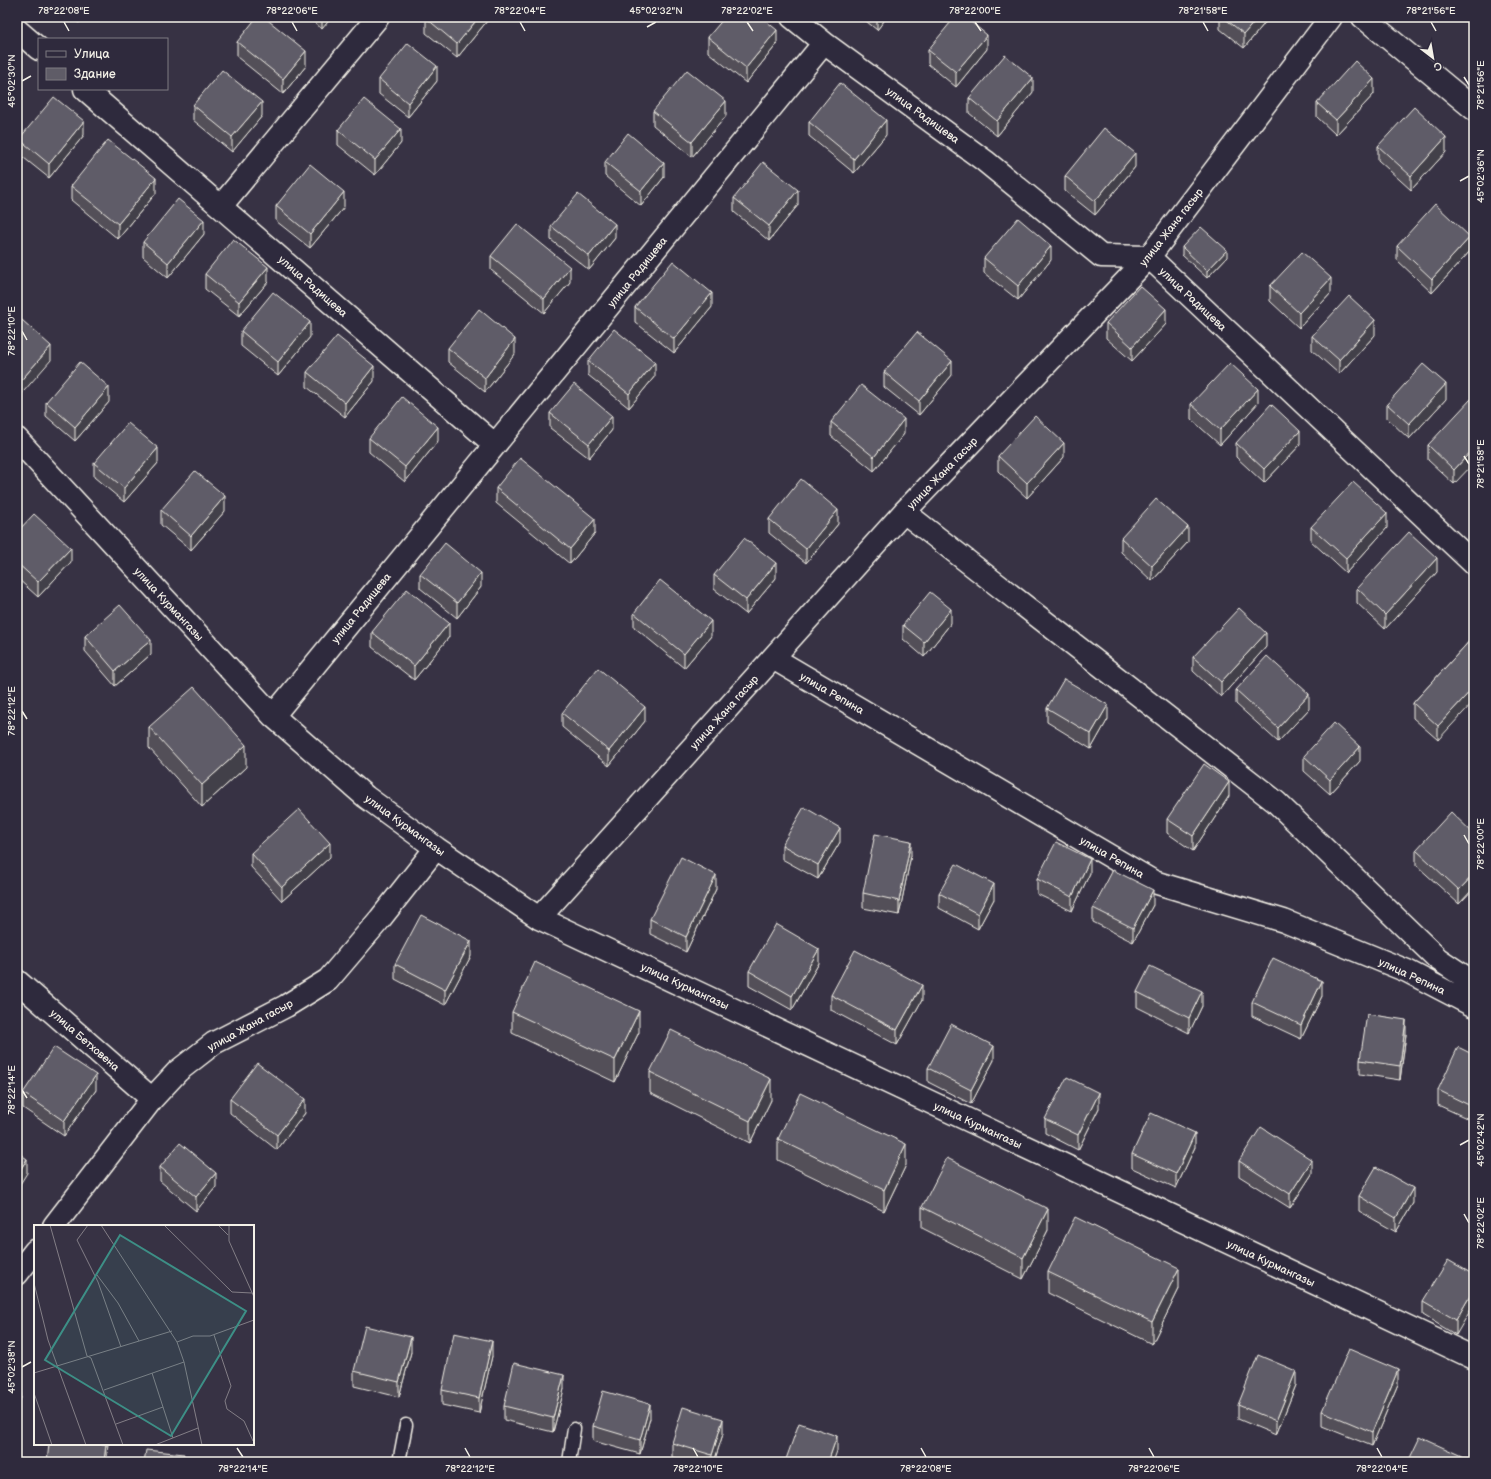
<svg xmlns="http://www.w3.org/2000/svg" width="1491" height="1479" viewBox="0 0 1491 1479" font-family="'Balsamiq Sans',sans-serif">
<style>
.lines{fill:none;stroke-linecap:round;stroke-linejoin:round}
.lane-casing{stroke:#f4f1e8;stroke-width:15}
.street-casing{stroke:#f4f1e8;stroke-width:25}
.lane{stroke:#2f2a3d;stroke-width:12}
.street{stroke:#2f2a3d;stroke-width:22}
.wall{fill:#524f59;stroke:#f4f1e8}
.shaded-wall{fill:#424048;stroke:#f4f1e8}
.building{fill:#5f5c67;stroke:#f4f1e8}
.ticks{fill:none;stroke:#f4f1e8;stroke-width:1.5}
.labels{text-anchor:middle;stroke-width:4;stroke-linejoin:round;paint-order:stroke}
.street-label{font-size:11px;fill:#f4f1e8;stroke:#2f2a3d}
.inset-road{fill:none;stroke:#837e86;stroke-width:1}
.view{fill:#3d8f86;fill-opacity:0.15;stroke:#3d8f86;stroke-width:2}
.inset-edge{fill:none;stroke:#f4f1e8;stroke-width:2}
.neatline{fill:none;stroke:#f4f1e8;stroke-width:1.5}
.ticks-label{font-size:10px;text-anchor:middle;fill:#f4f1e8}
</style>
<rect width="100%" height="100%" fill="#373244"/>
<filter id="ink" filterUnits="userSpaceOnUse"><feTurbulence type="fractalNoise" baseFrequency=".025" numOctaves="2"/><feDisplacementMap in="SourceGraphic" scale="8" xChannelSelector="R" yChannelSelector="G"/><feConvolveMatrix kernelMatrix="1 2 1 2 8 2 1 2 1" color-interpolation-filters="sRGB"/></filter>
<g filter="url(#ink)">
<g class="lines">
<defs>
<path id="lane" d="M399 1462 406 1425
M569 1462 574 1429"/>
<path id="street" d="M792 17 824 43 985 161 1101 256 1149 257 1474 564
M1363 17 1474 109
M17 30 39 49
M85 89 495 445
M221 206 378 17
M17 439 273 716 366 797 436 848 539 918 1474 1358
M904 512 1276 802 1438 959 1474 983
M773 658 1154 882 1284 921 1407 971 1474 1006
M273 716 824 43
M539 918 904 512 1149 257 1331 17
M17 981 152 1099
M54 1226 152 1099 178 1071 214 1043 286 1006 328 980 380 919 436 848
M17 1274 35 1251"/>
</defs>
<use href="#lane" class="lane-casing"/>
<use href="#street" class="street-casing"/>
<use href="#lane" class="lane"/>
<use href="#street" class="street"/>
</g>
<path class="wall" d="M71 17H84L79 23Z
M308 17H332L322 29Z
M487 17V21L457 58 426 33V18Z
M861 17H887L877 30Z
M1220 17H1268V19L1244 48 1220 29Z
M708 37 777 44 746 83 708 52Z
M237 42 306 66 283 94 237 57Z
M987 49 956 87 928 64V50Z
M379 79 437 81 408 117 379 94Z
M1033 92 997 136 969 113V98Z
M1374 94 1336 135 1317 117V103Z
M193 105 262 116 232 152 193 120Z
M653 111 726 116 692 157 653 125Z
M809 122 886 135 854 173 809 136Z
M338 130 401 143 375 175 338 145Z
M84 135 49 178 19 154V139Z
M1378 146 1446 152 1411 190 1378 160Z
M605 162 664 177 641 206 605 176Z
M1135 167 1095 215 1065 191V176Z
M71 186 156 193 118 239 71 200Z
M734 198 798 205 769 241 734 212Z
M276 206 344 207 310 248 276 221Z
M551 226 615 238 589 270 551 240Z
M204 234 168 278 143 257V242Z
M1397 246 1470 251 1432 293 1397 260Z
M1182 247 1227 257 1207 278 1182 255Z
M491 256 570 282 544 313 491 270Z
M984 258 1051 260 1018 300 984 273Z
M205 274 268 282 239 316 205 289Z
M1270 286 1331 293 1299 328 1270 301Z
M635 307H712L674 353 635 322Z
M1106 323 1166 324 1132 361 1106 338Z
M241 331 310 337 278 376 241 346Z
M1375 335 1339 374 1312 350V336Z
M448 348 515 354 485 392 448 362Z
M588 361 655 376 629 408 588 375Z
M307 372 374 381 345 417 307 387Z
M884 372 952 375 919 415 884 387Z
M1446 399 1409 439 1387 418V404Z
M46 402H109L75 441 46 416Z
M1474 402 1454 484 1428 460V445Z
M1258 403 1220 445 1191 419V404Z
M550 413 612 430 589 458 550 428Z
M831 422 904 434 874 471 831 436Z
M369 438 438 441 405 482 369 452Z
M1236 443 1300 445 1264 483 1236 457Z
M998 456 1064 457 1027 498 998 471Z
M94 463H158L124 502 94 477Z
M496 488 595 533 570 564 496 503Z
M161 510 225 511 191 550 161 525Z
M769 519 838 524 806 563 769 533Z
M1311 527 1387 528 1346 573 1311 541Z
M17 532 71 562 38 597 17 578Z
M1121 538 1188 542 1152 581 1121 552Z
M1437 572 1385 629 1357 603V588Z
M420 574 481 587 457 618 420 588Z
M714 575 776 578 746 614 714 589Z
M634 613 711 636 684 668 634 627Z
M951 623 924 657 903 639V625Z
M372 632 449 637 414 680 372 647Z
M85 636 151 654 115 686 85 651Z
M1474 636 1438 740 1413 718V703Z
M1266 647 1221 697 1193 671V657Z
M1236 690 1309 709 1278 742 1236 704Z
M1047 708 1108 719 1091 749 1047 722Z
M562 713 645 721 609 766 562 727Z
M149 727 246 767 202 807 149 748Z
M1304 756 1360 761 1330 794 1304 771Z
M1229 796 1193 851 1167 833V819Z
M1474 834V888L1459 904 1416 865V850Z
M840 842 818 879 782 859V845Z
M251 853 330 857 282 901 251 867Z
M911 855 899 915 863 908V893Z
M1090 873 1072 911 1037 894V879Z
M716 889 686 952 650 934V919Z
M939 893 994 899 978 929 939 908Z
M1153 905 1133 942 1093 922V908Z
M471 956 445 1005 395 979V964Z
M819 963 792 1010 749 986V971Z
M1137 992 1202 1006 1189 1033 1137 1007Z
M831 995 922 1000 897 1045 831 1010Z
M1322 996 1301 1039 1252 1016V1002Z
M512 1012 639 1032 615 1082 512 1033Z
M1406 1034 1400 1080 1360 1074V1060Z
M1474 1055 1473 1121 1438 1105V1090Z
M994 1060 971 1104 928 1082V1068Z
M650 1072 771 1100 750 1143 650 1093Z
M96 1090 64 1136 23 1108V1093Z
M230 1099 305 1113 277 1150 230 1113Z
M1099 1108 1078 1150 1045 1133V1119Z
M778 1139 906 1165 884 1211 778 1160Z
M1195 1147 1176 1188 1132 1168V1154Z
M1239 1161 1312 1174 1290 1208 1239 1176Z
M160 1167 216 1187 196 1211 160 1181Z
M1359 1196 1413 1203 1396 1232 1359 1211Z
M922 1207 1048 1230 1023 1279 922 1228Z
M1048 1272 1179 1289 1152 1344 1048 1293Z
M1474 1275 1456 1335 1423 1315V1301Z
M411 1352 399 1397 354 1386V1371Z
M492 1356 479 1413 442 1405V1390Z
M1398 1384 1372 1446 1322 1426V1411Z
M1296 1385 1276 1435 1238 1419V1405Z
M564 1389 553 1432 504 1420V1406Z
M650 1418 640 1454 593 1441V1426Z
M723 1434 714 1462H687L672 1457V1443Z"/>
<path class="shaded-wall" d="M79 17H84L79 23Z
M322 17H332L322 29Z
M479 17H487V21L457 58V44Z
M877 17H887L877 30Z
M1258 17H1268V19L1244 48V34Z
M777 30V44L746 83V68Z
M987 35V49L956 87V72Z
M306 51V66L283 94V79Z
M437 66V81L408 117V103Z
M1033 78V92L997 136V121Z
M1374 79V94L1336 135V120Z
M726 101V116L692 157V142Z
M262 102V116L232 152V137Z
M886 120V135L854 173V159Z
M84 121V135L49 178V164Z
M401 129V143L375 175V160Z
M1446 137V152L1411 190V176Z
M1135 153V167L1095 215V201Z
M664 163V177L641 206V191Z
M156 178V193L118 239V224Z
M798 190V205L769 241V226Z
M344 192V207L310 248V234Z
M204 220V234L168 278V263Z
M615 224V238L589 270V256Z
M1470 237V251L1432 293V279Z
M1051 246V260L1018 300V286Z
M1227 250V257L1207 278V271Z
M268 267V282L239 316V302Z
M570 267V282L544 313V299Z
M1331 278V293L1299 328V313Z
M712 293V307L674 353V339Z
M1166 309V324L1132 361V347Z
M1375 320V335L1339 374V360Z
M310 322V337L278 376V362Z
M515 339V354L485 392V378Z
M51 346V360L17 399V385Z
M952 361V375L919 415V401Z
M655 362V376L629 408V394Z
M374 366V381L345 417V403Z
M1446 384V399L1409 439V424Z
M109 387V402L75 441V427Z
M1258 389V403L1220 445V430Z
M612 416V430L589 458V444Z
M904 419V434L874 471V457Z
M438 427V441L405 482V467Z
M1300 431V445L1264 483V469Z
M1064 443V457L1027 498V483Z
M158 448V463L124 502V488Z
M1474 448V463L1454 484V470Z
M18 484V505L17 507V486Z
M225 496V511L191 550V536Z
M838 510V524L806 563V549Z
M1387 513V528L1346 573V558Z
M595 519V533L570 564V549Z
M1188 527V542L1152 581V566Z
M71 548V562L38 597V582Z
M1437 558V572L1385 629V615Z
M776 563V578L746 614V600Z
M481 573V587L457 618V603Z
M951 609V623L924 657V642Z
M711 621V636L684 668V654Z
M449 623V637L414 680V666Z
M1266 633V647L1221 697V682Z
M151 640V654L115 686V671Z
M1474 687V701L1438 740V726Z
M1309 694V709L1278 742V728Z
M1108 705V719L1091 749V734Z
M645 707V721L609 766V751Z
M246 745V767L202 807V785Z
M1360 747V761L1330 794V780Z
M1229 782V796L1193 851V836Z
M840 828V842L818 879V865Z
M911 841V855L899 915V901Z
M330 843V857L282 901V887Z
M1090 859V873L1072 911V897Z
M1474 874V888L1459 904V890Z
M716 875V889L686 952V937Z
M994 884V899L978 929V914Z
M1153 890V905L1133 942V928Z
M471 941V956L445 1005V990Z
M819 949V963L792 1010V996Z
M1322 981V996L1301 1039V1025Z
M922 985V1000L897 1045V1030Z
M1202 991V1006L1189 1033V1018Z
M639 1011V1032L615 1082V1060Z
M1406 1020V1034L1400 1080V1066Z
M994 1046V1060L971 1104V1090Z
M96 1075V1090L64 1136V1121Z
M771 1079V1100L750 1143V1121Z
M1099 1093V1108L1078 1150V1135Z
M305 1099V1113L277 1150V1135Z
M1474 1104V1119L1473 1121V1107Z
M1195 1133V1147L1176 1188V1174Z
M906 1144V1165L884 1211V1190Z
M27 1159V1173L17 1189V1175Z
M1312 1160V1174L1290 1208V1194Z
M216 1173V1187L196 1211V1197Z
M1413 1188V1203L1396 1232V1218Z
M1048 1209V1230L1023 1279V1258Z
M1179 1268V1289L1152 1344V1322Z
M1474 1289V1304L1456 1335V1320Z
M411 1337V1352L399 1397V1382Z
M492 1341V1356L479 1413V1398Z
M1398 1370V1384L1372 1446V1432Z
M1296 1371V1385L1276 1435V1421Z
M564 1375V1389L553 1432V1418Z
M21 1384V1398L17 1407V1393Z
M650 1404V1418L640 1454V1440Z
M723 1419V1434L714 1462H712V1455Z
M837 1436V1451L833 1462H828Z
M106 1444H108L106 1462H104Z"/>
<path class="building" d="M257 17H264L306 51 283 79 237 42Z
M427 17H479L457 44 426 18Z
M725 17H761L777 30 746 68 708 37Z
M955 17H965L987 35 956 72 928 50Z
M1223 17H1258L1244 34Z
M408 43 437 66 408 103 379 79Z
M1005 55 1033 78 997 121 969 98Z
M1355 61 1374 79 1336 120 1317 103Z
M222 70 262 102 232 137 193 105Z
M687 70 726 101 692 142 653 111Z
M840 83 886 120 854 159 809 122Z
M54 97 84 121 49 164 19 139Z
M364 99 401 129 375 160 338 130Z
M1414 107 1446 137 1411 176 1378 146Z
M1104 128 1135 153 1095 201 1065 176Z
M628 133 664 163 641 191 605 162Z
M108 140 156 178 118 224 71 186Z
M763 162 798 190 769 226 734 198Z
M310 164 344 192 310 234 276 206Z
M578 194 615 224 589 256 551 226Z
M178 199 204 220 168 263 143 242Z
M1435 204 1470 237 1432 279 1397 246Z
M1018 218 1051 246 1018 286 984 258Z
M517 224 570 267 544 299 491 256Z
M1201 227 1227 250 1207 271 1182 247Z
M233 239 268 267 239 302 205 274Z
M1302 252 1331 278 1299 313 1270 286Z
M673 261 712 293 674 339 635 307Z
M1140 286 1166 309 1132 347 1106 323Z
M273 292 310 322 278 362 241 331Z
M1349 296 1375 320 1339 360 1312 336Z
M479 309 515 339 485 378 448 348Z
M22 320 51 346 17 385V326Z
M614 329 655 362 629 394 588 361Z
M917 332 952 361 919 401 884 372Z
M337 336 374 366 345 403 307 372Z
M80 362 109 387 75 427 46 402Z
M1230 363 1258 389 1220 430 1191 404Z
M1423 364 1446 384 1409 424 1387 404Z
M574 384 612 416 589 444 550 413Z
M861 385 904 419 874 457 831 422Z
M402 397 438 427 405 467 369 438Z
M1471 399 1474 402V448L1454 470 1428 445Z
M1271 404 1300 431 1264 469 1236 443Z
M1035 416 1064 443 1027 483 998 456Z
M128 423 158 448 124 488 94 463Z
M520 458 595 519 570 549 496 488Z
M195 471 225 496 191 536 161 510Z
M801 479 838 510 806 549 769 519Z
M1353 482 1387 513 1346 558 1311 527Z
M1156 499 1188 527 1152 566 1121 538Z
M34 514 71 548 38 582 17 563V532Z
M1409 532 1437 558 1385 615 1357 588Z
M744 538 776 563 746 600 714 575Z
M445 543 481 573 457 603 420 574Z
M660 580 711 621 684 654 634 613Z
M407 589 449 623 414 666 372 632Z
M930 592 951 609 924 642 903 625Z
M120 605 151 640 115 671 85 636Z
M1239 608 1266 633 1221 682 1193 657Z
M1474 636V687L1438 726 1413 703Z
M1267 656 1309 694 1278 728 1236 690Z
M598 668 645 707 609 751 562 713Z
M1064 679 1108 705 1091 734 1047 708Z
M194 687 246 745 202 785 149 727Z
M1334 723 1360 747 1330 780 1304 756Z
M1204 764 1229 782 1193 836 1167 819Z
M804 807 840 828 818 865 782 845Z
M299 809 330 843 282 887 251 853Z
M1451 812 1474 834V874L1459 890 1416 850Z
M875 834 911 841 899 901 863 893Z
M1056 842 1090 859 1072 897 1037 879Z
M681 857 716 875 686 937 650 919Z
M956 864 994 884 978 914 939 893Z
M1113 870 1153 890 1133 928 1093 908Z
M421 915 471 941 445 990 395 964Z
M776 924 819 949 792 996 749 971Z
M855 950 922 985 897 1030 831 995Z
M1273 958 1322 981 1301 1025 1252 1002Z
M535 962 639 1011 615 1060 512 1012Z
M1150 966 1202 991 1189 1018 1137 992Z
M1367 1014 1406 1020 1400 1066 1360 1060Z
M951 1024 994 1046 971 1090 928 1068Z
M671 1030 771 1079 750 1121 650 1072Z
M54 1047 96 1075 64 1121 23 1093Z
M1458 1047 1474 1055V1104L1473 1107 1438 1090Z
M257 1063 305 1099 277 1135 230 1099Z
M1067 1077 1099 1093 1078 1135 1045 1119Z
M800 1093 906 1144 884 1190 778 1139Z
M1151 1113 1195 1133 1176 1174 1132 1154Z
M1261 1127 1312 1160 1290 1194 1239 1161Z
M180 1143 216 1173 196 1197 160 1167Z
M17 1152 27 1159 17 1175Z
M947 1158 1048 1209 1023 1258 922 1207Z
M1376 1167 1413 1188 1396 1218 1359 1196Z
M1075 1217 1179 1268 1152 1322 1048 1272Z
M1448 1260 1474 1275V1289L1456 1320 1423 1301Z
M365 1326 411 1337 399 1382 354 1371Z
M454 1333 492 1341 479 1398 442 1390Z
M1349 1349 1398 1370 1372 1432 1322 1411Z
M1258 1355 1296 1371 1276 1421 1238 1405Z
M514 1363 564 1375 553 1418 504 1406Z
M17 1382 21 1384 17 1393Z
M603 1391 650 1404 640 1440 593 1426Z
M683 1407 723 1419 712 1455 672 1443Z
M799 1423 837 1436 828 1462H785Z
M1420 1437 1468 1459 1466 1462H1408Z
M49 1444H106L104 1462H47Z
M146 1450 184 1454 183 1462H144Z"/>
</g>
<path class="ticks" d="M64 22 69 31M292 22 297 31M520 22 525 31M747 22 753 31M975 22 981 31M1203 22 1208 31M1431 22 1436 31M647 27 656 22M1464 77 1469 85M22 81 31 76M1460 181 1469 176M22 331 27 340M1464 456 1469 464M22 711 27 719M1464 835 1469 844M22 1090 27 1098M1460 1145 1469 1140M1464 1214 1469 1223M22 1367 31 1362M237 1448 243 1457M465 1448 470 1457M693 1448 698 1457M921 1448 926 1457M1149 1448 1154 1457M1377 1448 1382 1457"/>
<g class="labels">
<g class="street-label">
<text transform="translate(923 115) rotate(36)" y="4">улица Радищева</text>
<text transform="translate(1171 227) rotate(-52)" y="4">улица Жана гасыр</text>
<text transform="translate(637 272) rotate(-51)" y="4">улица Радищева</text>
<text transform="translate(313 286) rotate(41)" y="4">улица Радищева</text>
<text transform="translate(1193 299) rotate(43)" y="4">улица Радищева</text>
<text transform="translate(942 473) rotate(-46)" y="4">улица Жана гасыр</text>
<text transform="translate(169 604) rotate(47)" y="4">улица Курмангазы</text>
<text transform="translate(361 608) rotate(-51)" y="4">улица Радищева</text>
<text transform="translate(832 693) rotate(30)" y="4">улица Репина</text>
<text transform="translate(724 712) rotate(-48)" y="4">улица Жана гасыр</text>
<text transform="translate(405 825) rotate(36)" y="4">улица Курмангазы</text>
<text transform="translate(1112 857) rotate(30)" y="4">улица Репина</text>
<text transform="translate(1412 976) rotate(25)" y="4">улица Репина</text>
<text transform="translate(685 986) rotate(25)" y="4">улица Курмангазы</text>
<text transform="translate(250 1025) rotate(-29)" y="4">улица Жана гасыр</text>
<text transform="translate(85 1040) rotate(41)" y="4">улица Бетховена</text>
<text transform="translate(978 1125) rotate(25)" y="4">улица Курмангазы</text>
<text transform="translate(1271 1263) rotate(25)" y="4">улица Курмангазы</text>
</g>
</g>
<g transform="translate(34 1225)">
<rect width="220" height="220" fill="#373244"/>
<path class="inset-road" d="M16 0 53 131 57 133 89 220M54 0 43 15 64 57 87 122M67 0 143 117 150 137 168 220M130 0 198 67 218 68M184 0 194 10M195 0V16L220 72M63 50 84 78 105 116M0 58 14 115 52 220M180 110 197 161 191 176 193 184 210 196 219 216M143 117 159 111H176L220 95M0 148 138 106M118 148 139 213M70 165 150 137M0 168 18 220M82 199 129 182M121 220 164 203"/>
<path class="view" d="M86 10 212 86 137 211 11 135Z"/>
<rect width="220" height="220" class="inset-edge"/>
</g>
<rect width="1491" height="1479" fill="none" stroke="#2f2a3d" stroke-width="44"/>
<rect x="38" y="38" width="130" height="52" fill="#2f2a3d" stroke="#7e7a81"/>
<rect x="46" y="51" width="20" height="6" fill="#2f2a3d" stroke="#7e7a81"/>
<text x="74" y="58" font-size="12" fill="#f4f1e8">Улица</text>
<rect x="46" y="68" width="20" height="12" fill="#5f5c67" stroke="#7e7a81"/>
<text x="74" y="78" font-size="12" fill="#f4f1e8">Здание</text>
<g transform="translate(1433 58) rotate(149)" stroke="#2f2a3d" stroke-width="3" paint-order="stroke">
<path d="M0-3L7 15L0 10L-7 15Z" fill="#f4f1e8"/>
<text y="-6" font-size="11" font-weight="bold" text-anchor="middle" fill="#f4f1e8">С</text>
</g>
<rect x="22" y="22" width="1447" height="1435" class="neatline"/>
<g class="ticks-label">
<text x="64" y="14">78°22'08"E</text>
<text x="292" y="14">78°22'06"E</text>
<text x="520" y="14">78°22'04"E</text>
<text x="656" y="14">45°02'32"N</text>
<text x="747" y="14">78°22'02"E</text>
<text x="975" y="14">78°22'00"E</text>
<text x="1203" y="14">78°21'58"E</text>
<text x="1431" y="14">78°21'56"E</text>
<text transform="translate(11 81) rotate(-90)" y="4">45°02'30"N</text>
<text transform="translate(1480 85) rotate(-90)" y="4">78°21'56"E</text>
<text transform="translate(1480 176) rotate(-90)" y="4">45°02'36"N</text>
<text transform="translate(11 331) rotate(-90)" y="4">78°22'10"E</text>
<text transform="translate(1480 464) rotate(-90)" y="4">78°21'58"E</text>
<text transform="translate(11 711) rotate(-90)" y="4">78°22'12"E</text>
<text transform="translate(1480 844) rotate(-90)" y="4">78°22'00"E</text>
<text transform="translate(11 1090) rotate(-90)" y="4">78°22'14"E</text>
<text transform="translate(1480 1140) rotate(-90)" y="4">45°02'42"N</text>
<text transform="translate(1480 1223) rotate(-90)" y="4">78°22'02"E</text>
<text transform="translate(11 1367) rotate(-90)" y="4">45°02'38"N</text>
<text x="243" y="1472">78°22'14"E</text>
<text x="470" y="1472">78°22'12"E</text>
<text x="698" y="1472">78°22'10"E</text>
<text x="926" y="1472">78°22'08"E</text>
<text x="1154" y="1472">78°22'06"E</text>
<text x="1382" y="1472">78°22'04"E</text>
</g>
</svg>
